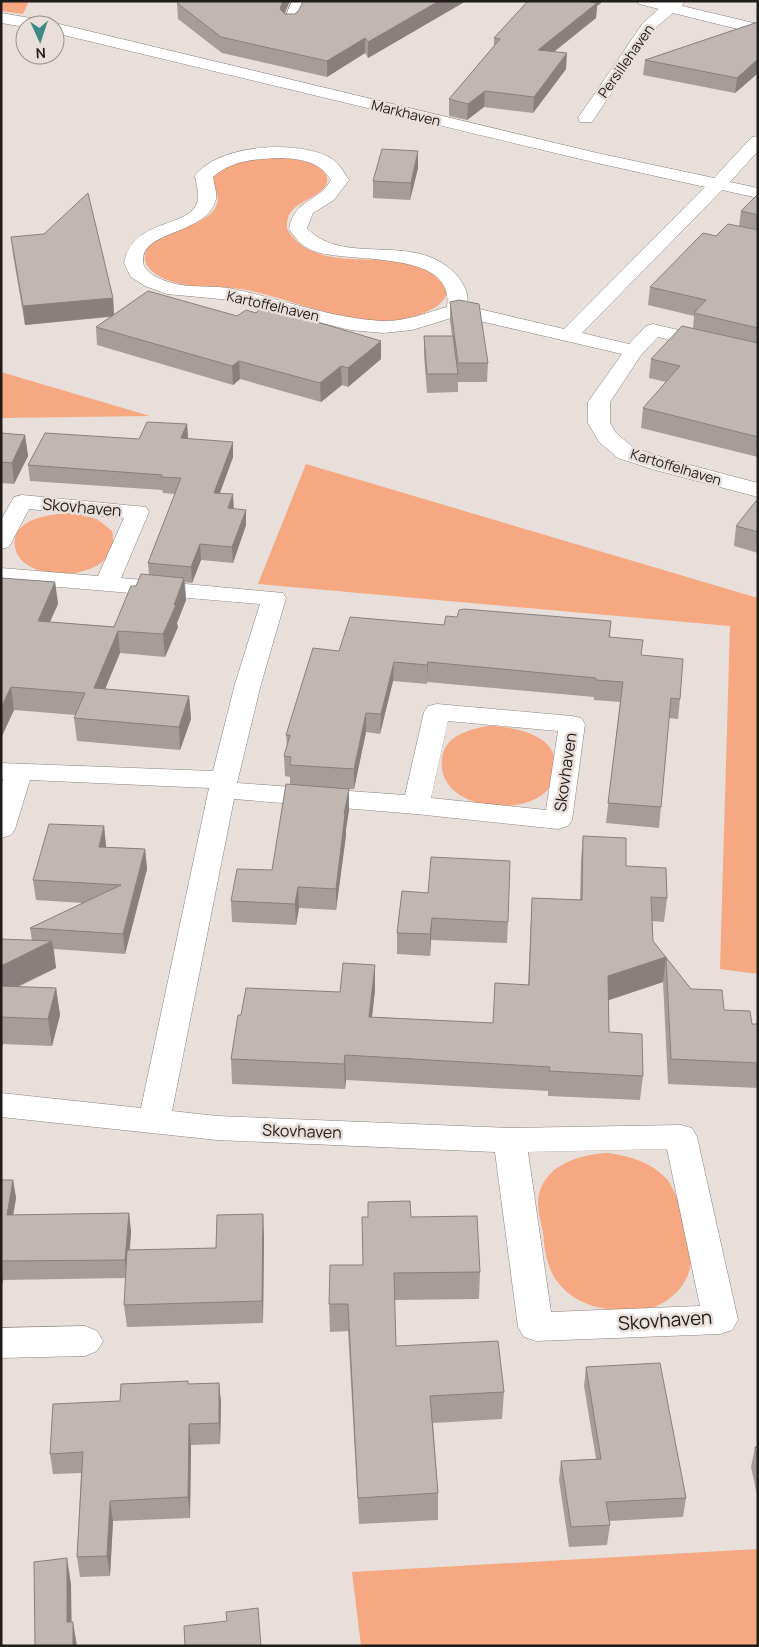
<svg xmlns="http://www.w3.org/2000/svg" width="759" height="1647" viewBox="0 0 759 1647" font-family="Manrope,sans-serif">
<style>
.green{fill:#f5a881}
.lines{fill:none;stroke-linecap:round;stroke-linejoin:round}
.minor-casing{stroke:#8a817d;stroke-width:1}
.minor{fill:#fff;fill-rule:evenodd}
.wall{fill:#a69d99}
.shaded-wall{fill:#87807d}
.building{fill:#c1b7b2;stroke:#87807d}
.labels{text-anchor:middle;stroke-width:5;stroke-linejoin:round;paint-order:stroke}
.far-street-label{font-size:14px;fill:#1f1c1a;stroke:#e9dfda}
.street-label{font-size:16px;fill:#1f1c1a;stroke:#e9dfda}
.near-street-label{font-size:19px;fill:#1f1c1a;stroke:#e9dfda}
</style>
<rect width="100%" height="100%" fill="#e9dfda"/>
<path class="green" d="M1 1H29L23 14 1 11Z
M268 157C283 158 324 159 327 178 328 183 325 188 321 191 306 203 285 205 287 229 318 281 398 242 436 276 440 279 445 282 446 287 449 296 441 304 434 308 377 341 305 302 247 290 220 285 192 290 165 279 156 275 143 267 145 255 148 235 179 231 194 224 205 219 222 209 217 194 216 189 212 185 212 180 213 174 222 168 228 165 239 159 256 159 268 157Z
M1 372 150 416 1 418Z
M306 464 758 598V974L720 969 730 626 258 584Z
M72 513 97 519 112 531C127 587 0 588 16 534 26 516 54 514 72 513Z
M487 726C509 726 555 733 555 763 554 769 553 780 550 786 533 818 436 813 442 759 444 736 468 730 487 726Z
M608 1153C630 1156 650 1162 666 1178 679 1192 694 1249 690 1268 687 1283 676 1295 663 1303 651 1310 639 1309 626 1310 593 1311 559 1298 548 1263 545 1254 544 1243 543 1233 541 1223 538 1213 538 1203 539 1167 578 1154 608 1153Z
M758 1549V1646H361L352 1572Z"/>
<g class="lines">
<defs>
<path id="minor" d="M292 1H307L298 25 295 28H285L282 25Z
M637 1H685L682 6 758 24V34L673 13 654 29 592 122H580L578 118 643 23 659 9 639 4Z
M1 13 42 20 47 22 50 25 55 23 597 153 714 178 752 137 758 136V151L730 182 758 188V198L722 190 582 333 629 344 646 326 653 324 758 349V361L658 337 641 355 610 402V423L616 433 634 448 671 460 758 483V497L655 470 618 458 599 442 588 423V402L622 354 458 316 412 330 383 333 350 330 231 300 167 294 145 286 131 277 124 263C133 216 191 230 198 200 199 192 196 183 195 176 218 144 296 140 329 157 339 163 343 171 349 180L334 200 313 213 307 228C345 269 419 228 459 278 466 288 469 295 467 306L564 329 705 187 597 163 55 33V25H25V27L1 23ZM280 158C302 159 319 161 331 180 318 203 295 198 289 229 294 237 302 246 311 250 345 265 456 247 447 307 426 313 404 322 381 321 330 318 282 299 233 289 214 285 194 288 176 284 166 282 144 274 143 262 140 230 208 235 216 199 217 192 214 184 213 177 232 160 256 159 280 158Z
M22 495 146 507 149 512 121 578 283 593 286 598 261 684 237 783 405 795 424 712 428 706 437 704 572 716 581 718 585 724 572 820 568 826 558 829 416 814 234 799 172 1111 217 1116 510 1128 681 1125 692 1128 697 1137 738 1320 732 1330 720 1334 536 1341 524 1337 518 1327 495 1152 217 1140 1 1117V1093L141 1108 209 788 30 780 15 829 11 835 1 838V786L3 779H1V763L213 771 235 684 260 604 1 582V568L98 576 124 518 29 509 9 547 1 549V520L14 497ZM448 721 558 731 546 810 431 798ZM667 1149 700 1306 551 1312 528 1152Z
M85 1326 97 1331 103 1341 97 1351 85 1356 1 1358V1328Z"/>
</defs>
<use href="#minor" class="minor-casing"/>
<use href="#minor" class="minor"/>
</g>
<path class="wall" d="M179 1H290L284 14H295L466 1 368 58 365 53 327 77 222 53 178 19 177 3Z
M528 1H601V3L597 6 596 18 554 52 566 69 533 113 484 107 467 120 449 116V99L494 46V38Z
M758 22V74H757L735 93 643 75 645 60Z
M418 168 410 200 373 198V181Z
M758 194V457L641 428 643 408 666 382 649 378 651 359 693 328 694 316 648 305 650 287 716 236 739 226 741 211Z
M11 237 113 298 114 314 381 359 348 387 342 385 321 402 240 379 233 385 97 345 96 327 110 317 25 325 13 255Z
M450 302 488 363 487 382H458V392L427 393 424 355V336H452L450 321Z
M187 424 188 438 233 457 220 493 246 525 233 563 201 560 192 583 185 582 186 600 177 623 178 627 165 657 120 653 105 689 189 696 191 719 180 750 77 741 74 718 76 715 14 710 1 738V578L55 582 58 604 50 622 114 627 136 586 149 575 148 563 175 494 163 493 162 490 30 481 28 465 139 439Z
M1 433 25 435 28 456 14 484 1 483Z
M758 502V553L734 546 736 526Z
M457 617 611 621 610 637 641 655 680 699 678 719 669 718 659 828 606 823 620 702 594 700V697L427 682V684L393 681 380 734 366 732 354 789H342L349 810 346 829V835L336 910 299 908 296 925 232 922 231 901 272 870 290 784V777L285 776 284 756 287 747 286 735 339 651 444 625Z
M104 826 106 847 145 849 147 869 125 954 54 949 56 968 18 987 56 988 60 1015 52 1046 3 1044 1 1051V939L32 941 30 928 83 903 36 900 33 880Z
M583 836 626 866 667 898 664 922 652 921 653 941 691 989 724 1010 752 1024H758V1088L668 1084 663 982 609 1000V1032L643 1076 640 1100 548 1096V1091L346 1080 345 1089 232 1084 231 1059 241 1015 340 992 375 990 372 1017 493 1023 528 985 532 898 580 900 581 860Z
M402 891 508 922 507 943 431 940 430 956 397 954V933Z
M1 1180H13L16 1198 13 1215 129 1213 131 1232 130 1250 216 1248 264 1236 263 1323 127 1327 124 1305 126 1278 3 1280 1 1288Z
M368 1217H411L480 1272 479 1299 394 1300 396 1346 504 1392 502 1419 433 1423 438 1493V1520L359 1524 348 1331 330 1332 329 1304 363 1265Z
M586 1367 686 1498 683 1517 609 1521 610 1525 607 1545 569 1547 559 1480 561 1461 596 1459 584 1386Z
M219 1383 221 1403 220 1444 191 1445 190 1518 113 1521 110 1576 80 1577 77 1557 81 1473 53 1474 50 1454 120 1401 189 1384Z
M755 1447H758V1499L751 1467Z"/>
<path class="shaded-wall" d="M283 1H290L280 24V9Z
M439 1H466L368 58V42Z
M585 1H601V3L597 6 596 18 537 65 538 50Z
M365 38V53L327 77V61Z
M567 53 566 69 533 113 534 97Z
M758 59 757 74 735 93 737 78Z
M485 91 484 107 467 120 468 104Z
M418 151V168L410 200 411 183Z
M113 298 114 316 25 325 23 306Z
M381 341V359L348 387V368Z
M239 361 240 379 233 385 232 366Z
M341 366 342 385 321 402 320 383Z
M187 424 188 439 181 438Z
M25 435 28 456 14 484 12 463Z
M233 442V457L214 509V493Z
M233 494 234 510 228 508Z
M246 510V525L233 563 232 547Z
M200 544 201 560 192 583 191 567Z
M184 578 186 600 177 623 178 627 165 657 163 634Z
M55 582 58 604 40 643 38 621Z
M118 631 120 653 96 711 94 688Z
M394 662 393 681 380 734 381 714Z
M428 662 427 682V684V665Z
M11 687 14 710 1 738V708Z
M189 696 191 719 180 750 179 727Z
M366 713V732L354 789V769Z
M349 789V810L346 829V835L336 910V889L344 814Z
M104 826 106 846 101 867 99 847Z
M145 849 147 869 125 954 123 934Z
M298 887 299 908 296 925 295 904Z
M432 918 431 940 430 956V934Z
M52 941 56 968 1 994V966Z
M666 957 663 982 606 1001 608 976Z
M375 965V990L369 1042V1017Z
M56 988 60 1015 52 1046 48 1019Z
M1 1032 3 1044 1 1051Z
M345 1055 346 1080 345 1089 344 1064Z
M13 1180 16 1198 10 1234 7 1215Z
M129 1213 131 1232 127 1278 125 1260Z
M263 1214 264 1236 263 1323 262 1301Z
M1 1272 3 1280 1 1288Z
M219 1383 221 1403 220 1444 219 1423Z
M189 1424 191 1445 190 1518 188 1497Z
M110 1501 113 1521 110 1576 107 1556Z
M67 1558 71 1584 72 1646 67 1622Z
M73 1622 77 1646H73Z"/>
<path class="building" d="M179 1H283L280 9 285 14H295L299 10 303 1H439L368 42 365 38 327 61 221 37 177 3Z
M528 1H585L597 3 538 50 567 53 534 97 485 91 468 104 449 99 500 39 494 38Z
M758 22V59L737 78 645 60Z
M382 149 418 151 411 183 373 181Z
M88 193 113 298 23 306 11 237 44 234Z
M758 194V215L741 211Z
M728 224 758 230V328L694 313 706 300 650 287 703 233 716 236Z
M148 291 237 316 246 310 256 313 260 309 280 315 283 312 381 341 348 368 341 366 320 383 239 361 232 366 96 327Z
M459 300 479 304 488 363H458L450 302Z
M682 326 758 343V437L643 408 680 366 651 359Z
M424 336H453L458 374H427Z
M147 422 187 424 181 438 233 442 214 493 233 494 228 508 246 510 232 547 200 544 191 567 148 563 181 478 161 477 162 475 28 465 45 433 139 439Z
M1 433 25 435 12 463 1 462Z
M756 501 758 502V532L736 526Z
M141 574 184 578 174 605H176L163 634 118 631 94 688 189 696 179 727 74 718 85 693 11 687 1 708V578L55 582 38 621 114 627 131 586H136Z
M464 609 611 621 609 637 643 640 641 655 683 659 680 699 671 698 661 807 608 803 623 682 596 680V678L428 662 427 665 394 662 381 714 366 713 354 769 290 765 291 757 284 756 290 735H286L313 648 339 651 350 617 444 625 446 616 457 617 459 610Z
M286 784 349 789 344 814H345L336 889 298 887 295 904 231 901 237 869 272 870Z
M49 824 104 826 99 847 145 849 123 934 30 928 121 885 33 880Z
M583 836 626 838V866L666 868 667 898 651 897 653 941 691 989 722 990 724 1010 750 1011 752 1024H758V1063L671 1059 666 957 608 976 609 1032 642 1034 643 1076 549 1071 550 1067 345 1055 344 1064 231 1059 238 1015H241L246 988 340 992 343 963 375 965 369 1017 493 1023 495 983 529 985 532 898 582 900Z
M431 857 510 861 508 922 432 918 430 934 397 933 402 891 428 893Z
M1 939 52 941 1 966Z
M1 986 56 988 48 1019 1 1017Z
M1 1180H13L7 1215 129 1213 125 1260 1 1261Z
M410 1201 411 1217 477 1216 480 1272 394 1273 396 1346 498 1341 504 1392 430 1396 438 1493 358 1498 348 1304H329L330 1265H363L362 1217H368V1202Z
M263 1214 262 1301 124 1305 127 1250 216 1248 217 1215Z
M660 1363 686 1498 606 1502 610 1525 571 1527 561 1461 601 1459 586 1367Z
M188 1381V1384L219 1383V1423L189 1424 188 1497 110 1501 107 1556 77 1557 83 1452 50 1454 53 1404 120 1401 121 1384Z
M755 1447H758V1459Z
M67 1558V1622H73V1646H35L34 1562Z
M258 1608 261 1646H185L184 1626 227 1621 226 1612Z"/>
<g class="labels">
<g class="far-street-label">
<text transform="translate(626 61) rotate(-55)" y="5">Persillehaven</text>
<text transform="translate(406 113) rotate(14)" y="5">Markhaven</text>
<text transform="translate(273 306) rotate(13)" y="5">Kartoffelhaven</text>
<text transform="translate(676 467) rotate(17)" y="5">Kartoffelhaven</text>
</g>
<g class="street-label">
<text transform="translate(82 507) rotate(5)" y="6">Skovhaven</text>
<text transform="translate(565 772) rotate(-82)" y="6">Skovhaven</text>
<text transform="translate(302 1131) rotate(2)" y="6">Skovhaven</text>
</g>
<g class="near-street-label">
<text transform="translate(665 1320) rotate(-4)" y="7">Skovhaven</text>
</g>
</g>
<rect width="759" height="1647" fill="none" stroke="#1f1c1a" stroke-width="5"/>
<g transform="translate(40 40) rotate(177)"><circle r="24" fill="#e9dfda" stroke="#98918d"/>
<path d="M0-4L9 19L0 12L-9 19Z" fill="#408885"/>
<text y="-8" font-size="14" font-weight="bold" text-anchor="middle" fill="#1f1c1a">N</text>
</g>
</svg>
